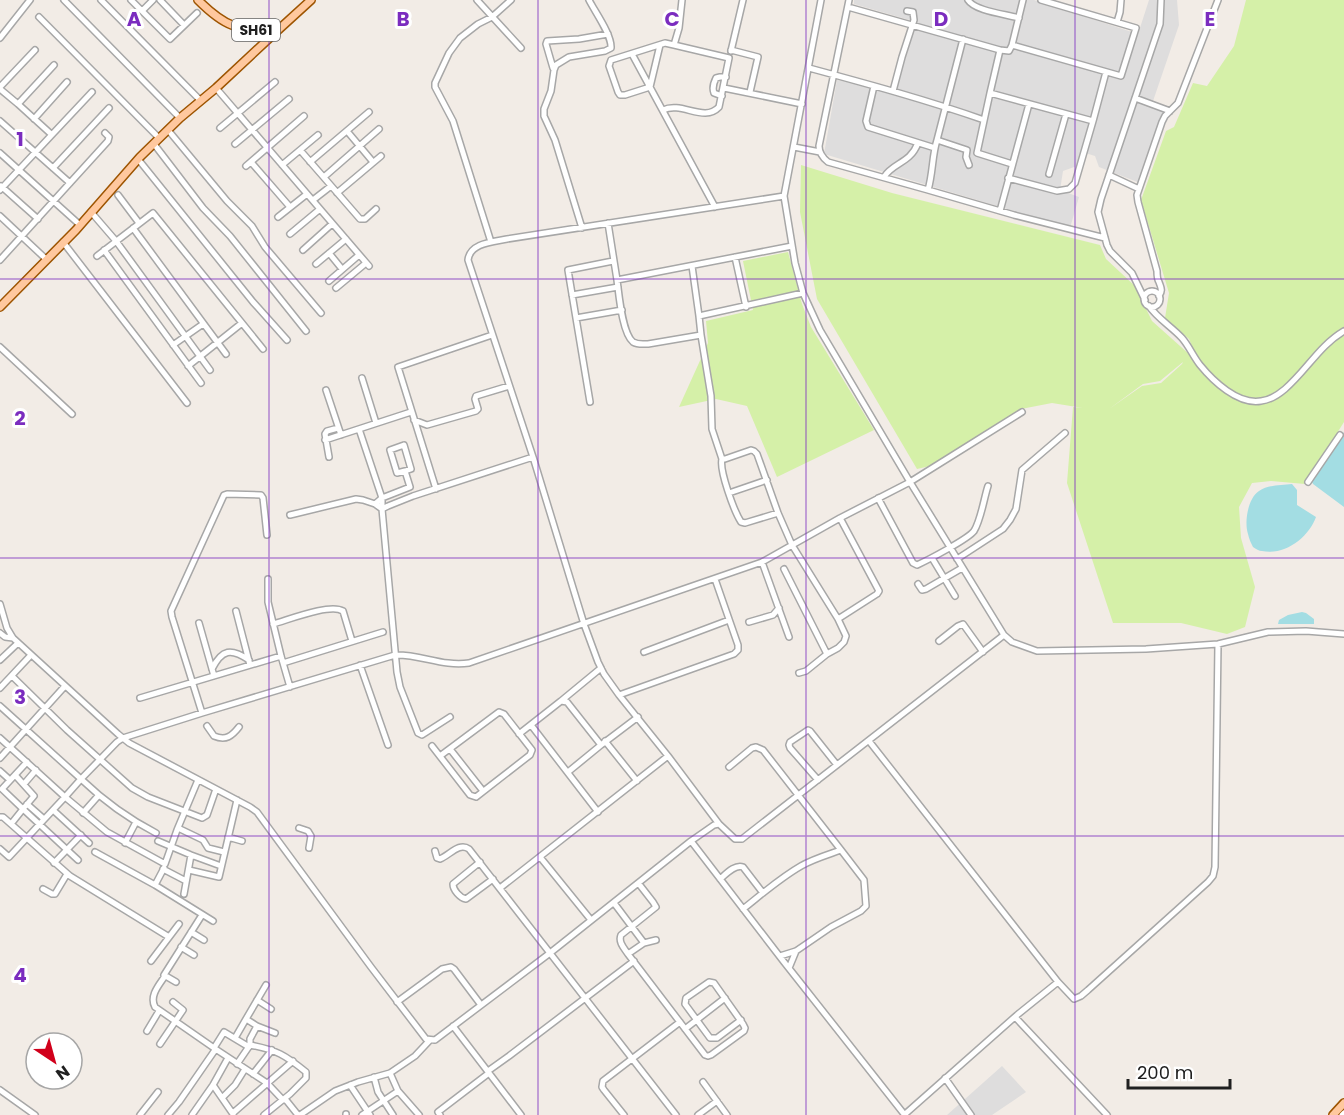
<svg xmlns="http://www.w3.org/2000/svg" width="1344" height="1115" viewBox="0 0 1344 1115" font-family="Poppins,sans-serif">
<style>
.residential{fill:#dedddd}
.grass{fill:#d5f0a8;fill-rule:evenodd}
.water{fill:#a3dde3}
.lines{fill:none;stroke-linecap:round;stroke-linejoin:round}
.minor-casing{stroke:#a7a7a7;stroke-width:8}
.major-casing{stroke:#9d5400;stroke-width:10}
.minor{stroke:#fff;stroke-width:5}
.major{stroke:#ffc89e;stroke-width:7}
.grid{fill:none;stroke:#7b2cbf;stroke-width:1.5;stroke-opacity:0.55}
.labels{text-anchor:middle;stroke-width:6;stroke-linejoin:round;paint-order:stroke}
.shield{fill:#fff;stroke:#636363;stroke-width:1.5}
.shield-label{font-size:14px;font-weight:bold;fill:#202020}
.grid-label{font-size:20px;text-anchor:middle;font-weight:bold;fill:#7b2cbf;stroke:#fff;stroke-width:6;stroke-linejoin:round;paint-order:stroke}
</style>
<rect width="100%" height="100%" fill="#f2ece6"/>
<path class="residential" d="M854 0H1034L1138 34 1149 0H1177L1179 25 1152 104 1164 110 1140 183 1099 167 1095 156 1082 152 1077 166 1063 171 1060 190 1079 197 1070 228 824 154 837 80 895 92 913 21 854 4Z
M1002 1066 1026 1092 992 1115H947Z"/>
<path class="grass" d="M1246 0H1344V422L1305 484 1271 481 1252 483 1239 507 1241 538 1255 587 1245 627 1227 634 1181 623H1113L1067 483 1073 407 1083 408 1052 403 1021 409 930 466 917 469 817 299 800 212 801 165 892 193 1100 245 1106 259 1135 286 1152 321 1189 354 1194 351 1189 339 1165 318 1169 293 1141 200 1166 131 1174 127 1193 83 1207 86 1234 46ZM1183 362 1182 364 1161 383 1142 386 1109 409 1143 384 1160 381Z
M788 252 802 304 811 327 874 430 777 477 747 406 716 399 679 407 708 343 706 321 753 310 743 261Z"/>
<path class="water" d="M1344 432V507L1313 484 1311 480Z
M1292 484 1297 490V505L1316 517C1309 537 1285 556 1262 551 1259 551 1256 549 1253 547 1251 543 1249 539 1248 534 1244 522 1248 498 1259 491 1268 485 1281 485 1292 484Z
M1302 612 1306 613 1314 619V624H1278L1279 620 1288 615Z"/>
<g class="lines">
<defs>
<path id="minor" d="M64 0 180 118
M101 0 201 101
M131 0 170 39 197 13
M160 0 184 25
M477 0 521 48
M821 0 784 196 795 263 803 293 820 330 910 482 1004 635 1012 642 1037 651 1146 649 1218 644 1268 632 1306 631 1344 634
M849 0 819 146C819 152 823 158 828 162L928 190C933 173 932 156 937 140
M968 0C975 11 1005 14 1019 18
M1023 0 1012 45 1121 76 1136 28 1041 0
M848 7 1000 50
M142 11 153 0
M39 17 159 138
M1117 22 1120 12 1121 0
M0 38 30 0
M963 39 937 140 967 150 966 157 969 165
M660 45 650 87 625 95H620L618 92 609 66 611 60 665 43 674 45
M1012 45 1009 51 1000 50 990 93 1093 121 1106 72
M731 50 758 57 750 92
M731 51 743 0
M632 54 715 207
M553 68 546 44 547 41 579 39 608 34
M809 68C868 84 927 100 984 120
M874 86 866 121 868 127 935 148
M0 87 35 50
M216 88 369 266
M724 88 802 104
M0 89 18 104 51 134
M893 91 902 57 914 20 913 12 907 11
M990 93 977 153 1012 164
M722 96 714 93C712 88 713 84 716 78L720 77H726
M1135 98 1170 111
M18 104 54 65
M663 110C682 101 704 123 719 107L729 58 674 45 679 28 682 0
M34 119 67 82
M0 121 70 183
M220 128 275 82
M168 130 227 201 252 226 265 247 321 313
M347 131 373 162
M154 144 203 208 230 236 306 331
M235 144 289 99
M794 147 820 152
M300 150 318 135
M0 153 80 225
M138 159 253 302 287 340
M251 162 290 207
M310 162 369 112
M282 165 300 150 360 219H365L376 209
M246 166 304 116
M53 168 109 108
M1049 174 1066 114
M1109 175 1139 189
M324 177 379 129
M884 177C893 162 910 164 918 143
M1008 178 1057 191 1069 189 1075 183 1093 121
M1 186 38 219
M0 190 92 92
M928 190 1014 215 1105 238
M337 193 381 156
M118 195 139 223
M313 200 331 186
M1000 211 1029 104
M91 212 116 241 210 370
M0 216 47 260
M278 217 307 194
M608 223 617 280 792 246
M133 228 226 354
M582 228 555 140 544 116V109L551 91 554 70 556 65 569 57 605 51 611 48C612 35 595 12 589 0
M290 234 320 209
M63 242 187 403
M491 242 453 121 435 87V83L449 53 460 38 478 24 492 17 511 0
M104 250 201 383
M303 250 332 224
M329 253 342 269
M97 256 153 213 263 349
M735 257 746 307
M0 260 108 141 109 137 105 133
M316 264 346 239
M692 266 699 316
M617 280C619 294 622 333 633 342 638 345 642 344 648 344L701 335 699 316 803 293
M329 281 359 255
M336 288 366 263
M1144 299a8 8 0 1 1 16 0a8 8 0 1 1-16 0Z
M572 295 618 287
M1159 296C1163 290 1161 288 1159 282 1157 279 1157 274 1157 271L1138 202 1137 195 1162 122 1165 116 1178 103 1218 0
M1145 300 1132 273 1110 251 1107 245 1098 212 1101 199 1160 24 1161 0
M1149 306C1157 318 1172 327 1182 338 1189 346 1193 356 1200 365 1213 381 1238 405 1261 401 1270 400 1278 395 1285 389 1306 371 1320 345 1344 331
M576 318 622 310
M701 335 711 396 712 429 722 459H725L751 450 754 451 757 454 778 513 792 545 838 619 877 594 879 591 840 518
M173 345 203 324
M0 347 72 414
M188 366 242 323
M362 378 376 423
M326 390 341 435
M590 402 568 270 613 261
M414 420 427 425 476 411 478 409 475 399 476 396 509 386
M359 429 382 498V509
M325 440 411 412
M329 457 325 434 327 431 338 428
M722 459C719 470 734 511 741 522L745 523 778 513
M1308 482 1340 435
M436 489 398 367 492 335
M729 493 767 480
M878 498 913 563 917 565C928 560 968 539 974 531 981 520 984 498 988 486
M382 509 375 504 382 498 410 487 405 471 411 469 404 445 390 450 397 473 405 471
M290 515 356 499 363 500 375 504
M932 558 955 596
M957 559 1003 529 1010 520 1016 509 1022 470 1065 433
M762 562 789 637
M784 569 827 654
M268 579V602L281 656 290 687
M918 584 922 590 926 589 962 568
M0 604 7 628 13 638 118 734 129 743 250 807 257 812 371 967 426 1039 435 1040 550 953 691 841 714 825 719 824 735 839H742L747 835 1004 635
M236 611 250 665
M749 622 773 615 779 608
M199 623 214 676
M273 624C288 620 330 603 343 611L352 641
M0 633 5 637 13 638
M939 641 958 626 963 624 983 652
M644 652 729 620
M0 660 18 643
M283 663 383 632
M360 665 388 745
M212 669C222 649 231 648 249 660
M799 673 806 671 827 654 838 648 844 642 846 636 838 619
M12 676 67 730 132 788 148 797 202 818 207 815 216 789
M0 688 31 655
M619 695 734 654 738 650V645L715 579
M140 698 281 656
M561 701 601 668
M0 706 81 779 117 742 123 738 202 713 395 655C420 654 443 667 469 663L762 562 840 518 910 482 1022 412
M202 713 172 617 171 611 224 495 227 494 261 495 263 498 267 535
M450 717 422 735 418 733 400 687 397 672 382 509 388 506 413 496 533 457
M531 725 598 812
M207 726 214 736C226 741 232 736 239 727
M519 734 561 701 567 702 601 745 638 717
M0 738 65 797 81 779C104 801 127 818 156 833
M605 741 637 781
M869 741 1058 982 1074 999 1081 996 1088 990 1208 882 1213 876 1215 867 1218 644
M432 746 470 795 476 797 530 755 532 750 504 714 499 712 440 756
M450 749 483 791
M0 758 65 686
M729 767 752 748 756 747 763 750 841 850C827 855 813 859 801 866 780 878 762 894 743 909
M0 771 10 780
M568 772 601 745
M15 775 34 796 23 809 78 860
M818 780 790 748 789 745 790 742 808 730 810 731 837 765
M24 784 36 770
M27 804 44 819
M53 810 89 843
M83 813 98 796
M0 817H3L70 876 169 937
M11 824 23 809 2 789 27 762
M719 824 668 756 619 695 604 674 598 662 584 624 533 457 468 260C470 243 492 242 507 239L784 196
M178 828 203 840 208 848 224 852
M299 828 308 831 311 836 309 848
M228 837 242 841
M158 841 191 855 221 866
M691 841 784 962 904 1114
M125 843 136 822
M0 849 9 857 65 797 107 832 165 864 177 830 198 780
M435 851 437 858 440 859C450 855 459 842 469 849L676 1115
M95 852 155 885 213 921
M540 857 591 920
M480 862 453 884C453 890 460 898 466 899L493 879
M54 863 81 835
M163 869 186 881
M189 870 219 877 237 800
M720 879C726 874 735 864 743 867L763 893
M639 884 653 902 656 907 621 935C618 942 624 948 628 954L705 1055 708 1056 711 1055 744 1031 745 1028 743 1024 714 983 709 982 686 998 685 1004 710 1038H717L741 1020
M155 885 164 868
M500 888 668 756
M43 889 52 894H55L67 874
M184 894 191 855
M614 903 644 943 628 954
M191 932 204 940
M644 943 656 940
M181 947 194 955
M780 956 796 951 831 927 861 911 866 906 864 880 841 850
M151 961 179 924
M789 968 796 951
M165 976C159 985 149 996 155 1007L214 1048 267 1083 282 1099 286 1100 298 1115
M176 982 164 975 202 915
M266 985 246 1019 257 1026 275 1033
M257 1000 271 1009
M397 1002 442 969 451 967 454 969 481 1005
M1015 1017 1107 1115
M685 1029 725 998
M147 1031 159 1011
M235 1038 246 1019
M160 1044 183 1010 173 1002
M250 1045C277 1050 285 1055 306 1072V1078L290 1094 264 1115
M214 1048 224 1032 249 1047
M237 1064 250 1045V1039L257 1026
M488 1071 509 1056 634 961
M390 1073 398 1091 419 1115
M489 1073 521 1115
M253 1074 272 1050
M374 1077 378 1092 393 1115
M945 1078 971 1115
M703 1082 727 1115
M213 1085 233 1114
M350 1085 370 1115
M0 1090 35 1115
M222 1098 235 1085 245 1069
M233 1113 293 1061
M346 1114V1115
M140 1115 158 1092
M168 1115 179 1102 215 1050
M192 1115 213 1085 228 1058
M300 1115 335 1091 358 1082 390 1073 415 1056 430 1040
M362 1115 398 1091
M440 1115 438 1112 489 1073 453 1026
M624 1115 604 1090 602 1087 603 1081 680 1022
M698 1115 717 1101
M904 1115 1017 1015 1058 982
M1342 1115 1344 1113"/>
<path id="major" d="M198 0C227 29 237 29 277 31L311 0
M0 307 76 230 140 157 180 118 216 88 277 31
M1333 1115 1344 1103"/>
</defs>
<use href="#minor" class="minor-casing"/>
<use href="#major" class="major-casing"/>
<use href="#minor" class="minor"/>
<use href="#major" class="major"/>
</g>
<path class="grid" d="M269 0V1115M538 0V1115M806 0V1115M1075 0V1115M0 279H1344M0 558H1344M0 836H1344"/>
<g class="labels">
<rect class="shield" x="232" y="19" width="48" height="22" rx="4.5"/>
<g class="shield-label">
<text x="256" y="35">SH61</text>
</g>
</g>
<g class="grid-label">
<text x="134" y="26">A</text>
<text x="403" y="26">B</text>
<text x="672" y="26">C</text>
<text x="941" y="26">D</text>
<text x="1210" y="26">E</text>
<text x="20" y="146">1</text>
<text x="20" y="425">2</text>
<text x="20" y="704">3</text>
<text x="20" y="982">4</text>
</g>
<g transform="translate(54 1061) rotate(144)"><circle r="28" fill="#ffffff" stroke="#a6a6a6" stroke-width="1.5"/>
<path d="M0-4.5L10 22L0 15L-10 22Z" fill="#d1001b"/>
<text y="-9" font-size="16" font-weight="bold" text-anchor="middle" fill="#202020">N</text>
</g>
<path d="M1128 1079v9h102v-9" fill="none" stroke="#202020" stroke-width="3"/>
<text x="1137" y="1079" font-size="18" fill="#202020" stroke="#ffffff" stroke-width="4.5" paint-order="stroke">200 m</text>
</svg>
